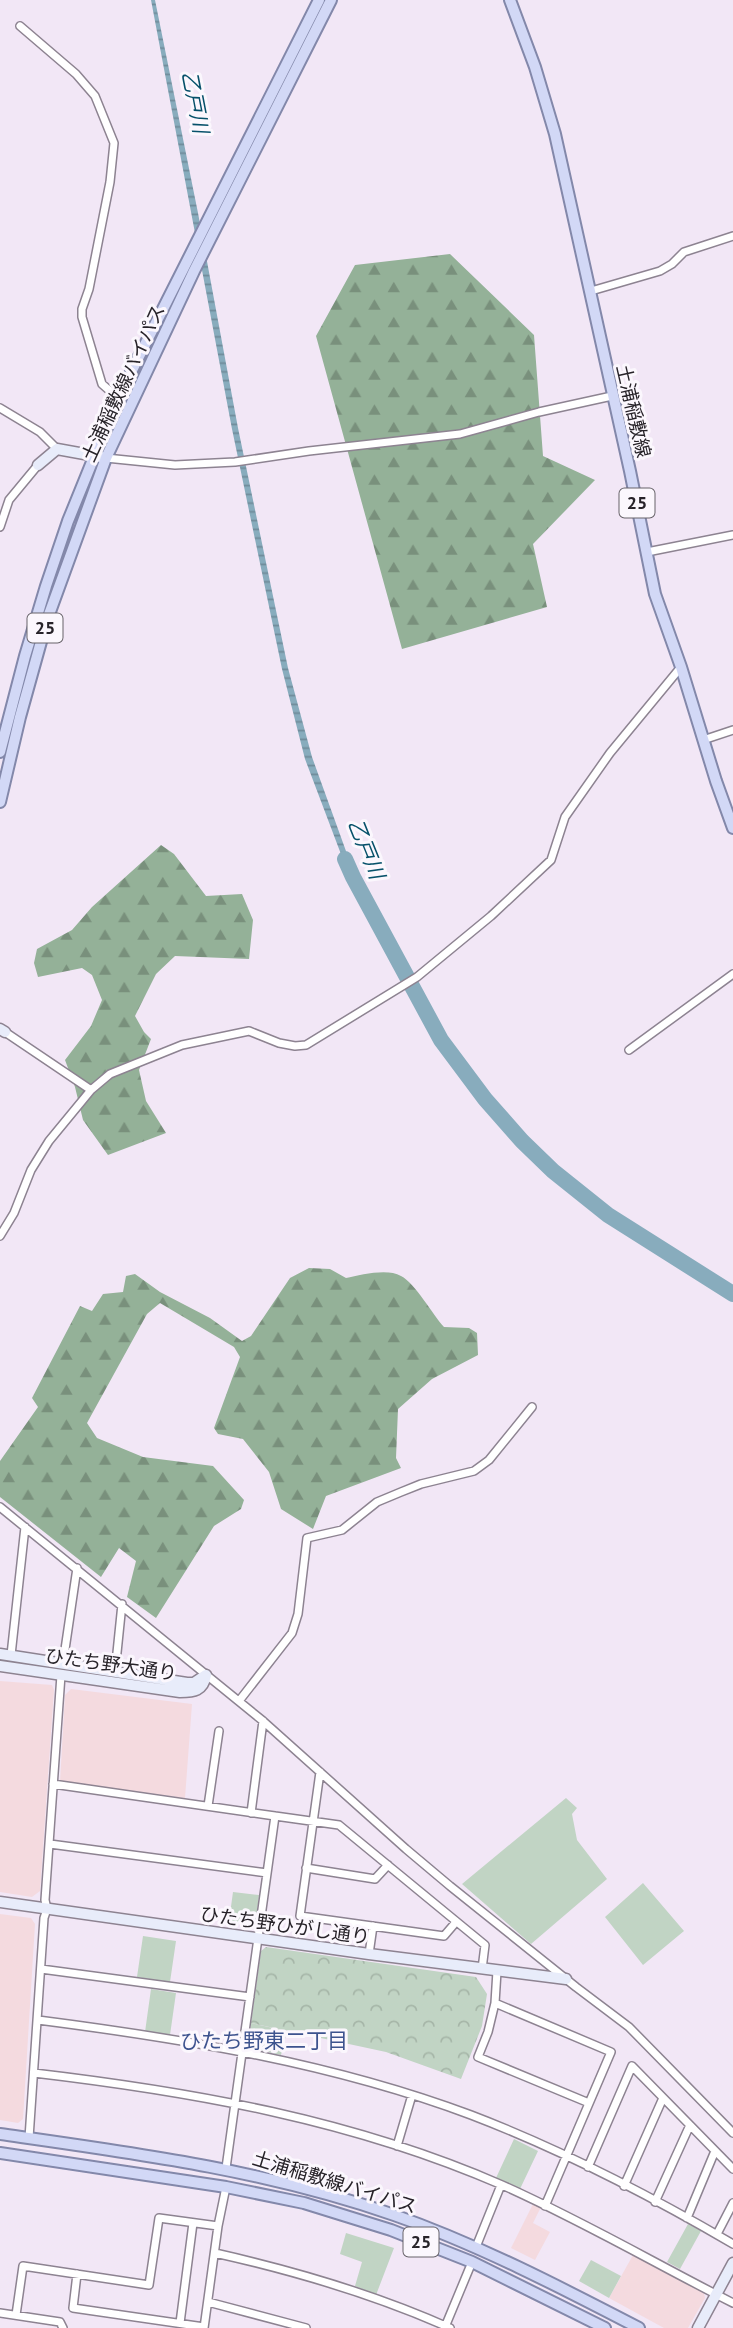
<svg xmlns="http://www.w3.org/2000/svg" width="733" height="2328" viewBox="0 0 733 2328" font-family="'PT Sans','Noto Sans JP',sans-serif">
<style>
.commercial{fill:#f4dadf}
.grass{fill:#c1d4c4}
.forest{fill:url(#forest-firs)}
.park{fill:url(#park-crowns)}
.water{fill:url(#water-rules)}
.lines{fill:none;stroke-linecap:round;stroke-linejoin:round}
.river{stroke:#88acbd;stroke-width:16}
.street-casing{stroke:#8d8391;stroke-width:10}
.secondary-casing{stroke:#8d8391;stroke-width:13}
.primary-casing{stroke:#8388aa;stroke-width:14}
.street{stroke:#fff;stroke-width:7}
.secondary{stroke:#e8ecfa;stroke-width:10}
.primary{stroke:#d2d8f6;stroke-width:10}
.labels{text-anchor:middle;stroke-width:6;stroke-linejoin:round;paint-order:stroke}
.shield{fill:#fbf7fd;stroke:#676369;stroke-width:2}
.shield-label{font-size:18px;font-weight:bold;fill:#272329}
.street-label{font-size:19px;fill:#272329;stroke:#fbf7fd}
.water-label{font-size:21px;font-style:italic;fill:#06516a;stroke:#fbf7fd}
.neighbourhood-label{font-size:21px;fill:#3d538e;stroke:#fbf7fd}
</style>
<defs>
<pattern id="forest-firs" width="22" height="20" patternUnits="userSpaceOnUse" patternTransform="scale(1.75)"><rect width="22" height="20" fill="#94b198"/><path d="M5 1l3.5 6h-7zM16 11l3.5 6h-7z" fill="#79907c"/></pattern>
<pattern id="park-crowns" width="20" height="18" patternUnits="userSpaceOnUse" patternTransform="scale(1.75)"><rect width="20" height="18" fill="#c1d4c4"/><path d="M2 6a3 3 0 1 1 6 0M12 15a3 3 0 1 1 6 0" fill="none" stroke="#a6b6a8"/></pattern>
<pattern id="water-rules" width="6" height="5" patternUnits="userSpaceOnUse" patternTransform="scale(1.75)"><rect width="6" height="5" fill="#88acbd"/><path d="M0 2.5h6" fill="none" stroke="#6f8c9a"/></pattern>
</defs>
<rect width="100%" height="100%" fill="#f2e7f6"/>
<path class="commercial" d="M0 1681 52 1685 54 1690 40 1891 32 1897 0 1892Z
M71 1689 192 1704 185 1798 60 1782 65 1695Z
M0 1914 31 1918 35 1924 23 2119 18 2123 0 2120Z
M533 2204 541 2207 533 2223 550 2232 535 2260 511 2248Z
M633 2255 704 2293 705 2298 688 2328H664L609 2298Z"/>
<path class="grass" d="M566 1798 577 1808 572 1814 577 1840 607 1879 531 1944 462 1884Z
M643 1883 684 1931 643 1965 605 1917Z
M233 1892 259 1895 256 1920 250 1925 229 1921Z
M143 1936 176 1941 170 1982 137 1977Z
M151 1989 176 1993 170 2035 145 2032Z
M251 2023 287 2031 281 2055 251 2048 249 2043Z
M514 2139 538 2151 520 2189 496 2178Z
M688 2224 701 2231 680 2269 667 2262Z
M346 2233 394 2248 376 2295 355 2286 362 2262 340 2254Z
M591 2260 621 2276 609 2298 579 2281Z"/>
<path class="forest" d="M450 254 534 335 543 456 595 480 533 544 547 607 402 649 316 336 355 265Z
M161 845 174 854 206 896 242 894 253 920 249 959 175 956 156 974 135 1016 144 1032 151 1039 139 1070 146 1101 166 1133 108 1155 83 1120 75 1087 65 1060 91 1026 102 1000 92 975 82 968 38 977 34 963 37 949 72 930 92 907Z
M309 1268 330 1269 346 1278C361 1275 387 1268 401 1276 415 1283 433 1315 444 1327L469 1328 477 1333 478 1355 432 1379 398 1409 396 1458 401 1468 326 1496 313 1529 281 1509 269 1472 243 1439 218 1434 214 1428 240 1357 234 1347 160 1303 147 1314 87 1423 97 1438 143 1457 213 1466 244 1500 241 1509 214 1526 156 1618 127 1597 136 1561 119 1548 101 1577 0 1497V1461L38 1407 32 1398 80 1306 92 1311 103 1294 123 1292 126 1276 135 1274 160 1292 210 1318 242 1341 251 1336 290 1278Z"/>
<path class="park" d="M266 1947 476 1977 487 1994 482 2026 461 2079 386 2052 251 2023 261 1951Z"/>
<path class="water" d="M151 0H155L198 213 238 428 288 668 312 757 355 876 350 878 305 759 282 669 232 429Z"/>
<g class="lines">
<path class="river" d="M345 859 353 877 441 1040 485 1099 522 1141 553 1171 608 1215 733 1294"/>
<defs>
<path id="street" d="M20 26 76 74 95 96 114 143 110 182 89 289 82 309V317L102 384 118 398
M591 291 660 271 672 264 684 252 733 236
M0 408 40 432 57 449
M106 458 175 465 235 462 309 451 460 434 539 412 612 396
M0 527 9 500 38 465
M647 552 733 535
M703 740 733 730
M5 1032 91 1090
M629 1050 733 974
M0 1236 14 1213 31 1170 49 1141 91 1090 110 1074 182 1045 249 1031 279 1043 295 1046 306 1045 417 977 491 916 551 860 565 817 610 753 681 667
M0 1507 263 1721 406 1849 450 1886 576 1987 629 2027 733 2133
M11 1655 25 1527
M63 1663 77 1568
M115 1672 122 1604
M239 1701 292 1633 298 1614 307 1538 342 1530 377 1502 401 1492 421 1484 474 1471 489 1460 532 1407
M320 1772 300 1916 444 1936 456 1922
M53 1784 275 1816 226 2168
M208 1806 219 1731
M251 1813 263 1721
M275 1816 339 1825 485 1945 482 1969
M50 1844 267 1873
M306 1868 375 1879 388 1865
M369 1954 373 1926
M41 1969 250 1997
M497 1971 495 2003 488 2032 478 2057 589 2103
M495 2003 611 2052 545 2206
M38 2020C185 2039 332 2063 471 2115 560 2149 651 2196 733 2244
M34 2073C195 2092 353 2120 502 2185 581 2220 656 2264 733 2303
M29 2138 44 1918 47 1909 45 1900 61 1675
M397 2146 412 2095
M588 2167 632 2066 733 2169
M624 2186 663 2098
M655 2202 690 2125
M687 2218 715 2151
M717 2234 733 2203
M476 2247 501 2185
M215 2253C295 2271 374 2294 450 2328
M77 2274 73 2308 204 2327
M208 2302 306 2328
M0 2313 60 2322 63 2328
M16 2315 23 2266 149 2285 159 2218 218 2226
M180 2323 193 2223
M445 2327 472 2262
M204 2328 218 2226 226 2187"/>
<path id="secondary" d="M38 465 57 449 101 457
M0 1029 5 1032
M0 1654 187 1683H194L206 1675
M0 1666 180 1692C194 1692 203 1691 206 1675
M0 1902 369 1954 566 1979
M698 2328 733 2263"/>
<path id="primary" d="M510 0 535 67 555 134 630 471 655 594 681 667 716 781 733 828
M0 752 25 656 46 586 68 521 118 398 319 0
M0 802 20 717 47 620 106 458 194 271 331 0
M0 2134C134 2153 265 2170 394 2215 479 2245 560 2287 639 2328
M0 2153 226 2187 304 2203 391 2230 472 2262 605 2328"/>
</defs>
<use href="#street" class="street-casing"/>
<use href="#secondary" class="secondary-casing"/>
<use href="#primary" class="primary-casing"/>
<use href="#street" class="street"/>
<use href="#secondary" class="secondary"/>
<use href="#primary" class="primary"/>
</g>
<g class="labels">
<g class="shield">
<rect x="619.5" y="488.5" width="35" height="29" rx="5"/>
<rect x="27.5" y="613.5" width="35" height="29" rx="5"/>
<rect x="403.5" y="2227.5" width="35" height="29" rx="5"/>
</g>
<g class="shield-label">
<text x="637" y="509">25</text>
<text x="45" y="634">25</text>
<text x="421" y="2248">25</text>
</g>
<g class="street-label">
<text transform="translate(123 383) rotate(-65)" y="7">土浦稲敷線バイパス</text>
<text transform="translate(634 411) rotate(77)" y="7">土浦稲敷線</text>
<text transform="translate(111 1664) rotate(8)" y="7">ひたち野大通り</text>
<text transform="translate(285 1925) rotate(8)" y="7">ひたち野ひがし通り</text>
<text transform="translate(335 2182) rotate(17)" y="7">土浦稲敷線バイパス</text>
</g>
<g class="water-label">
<text transform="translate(195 102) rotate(79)" y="7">乙戸川</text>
<text transform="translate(366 849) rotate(68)" y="7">乙戸川</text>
</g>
<g class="neighbourhood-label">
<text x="264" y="2048">ひたち野東二丁目</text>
</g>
</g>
</svg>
